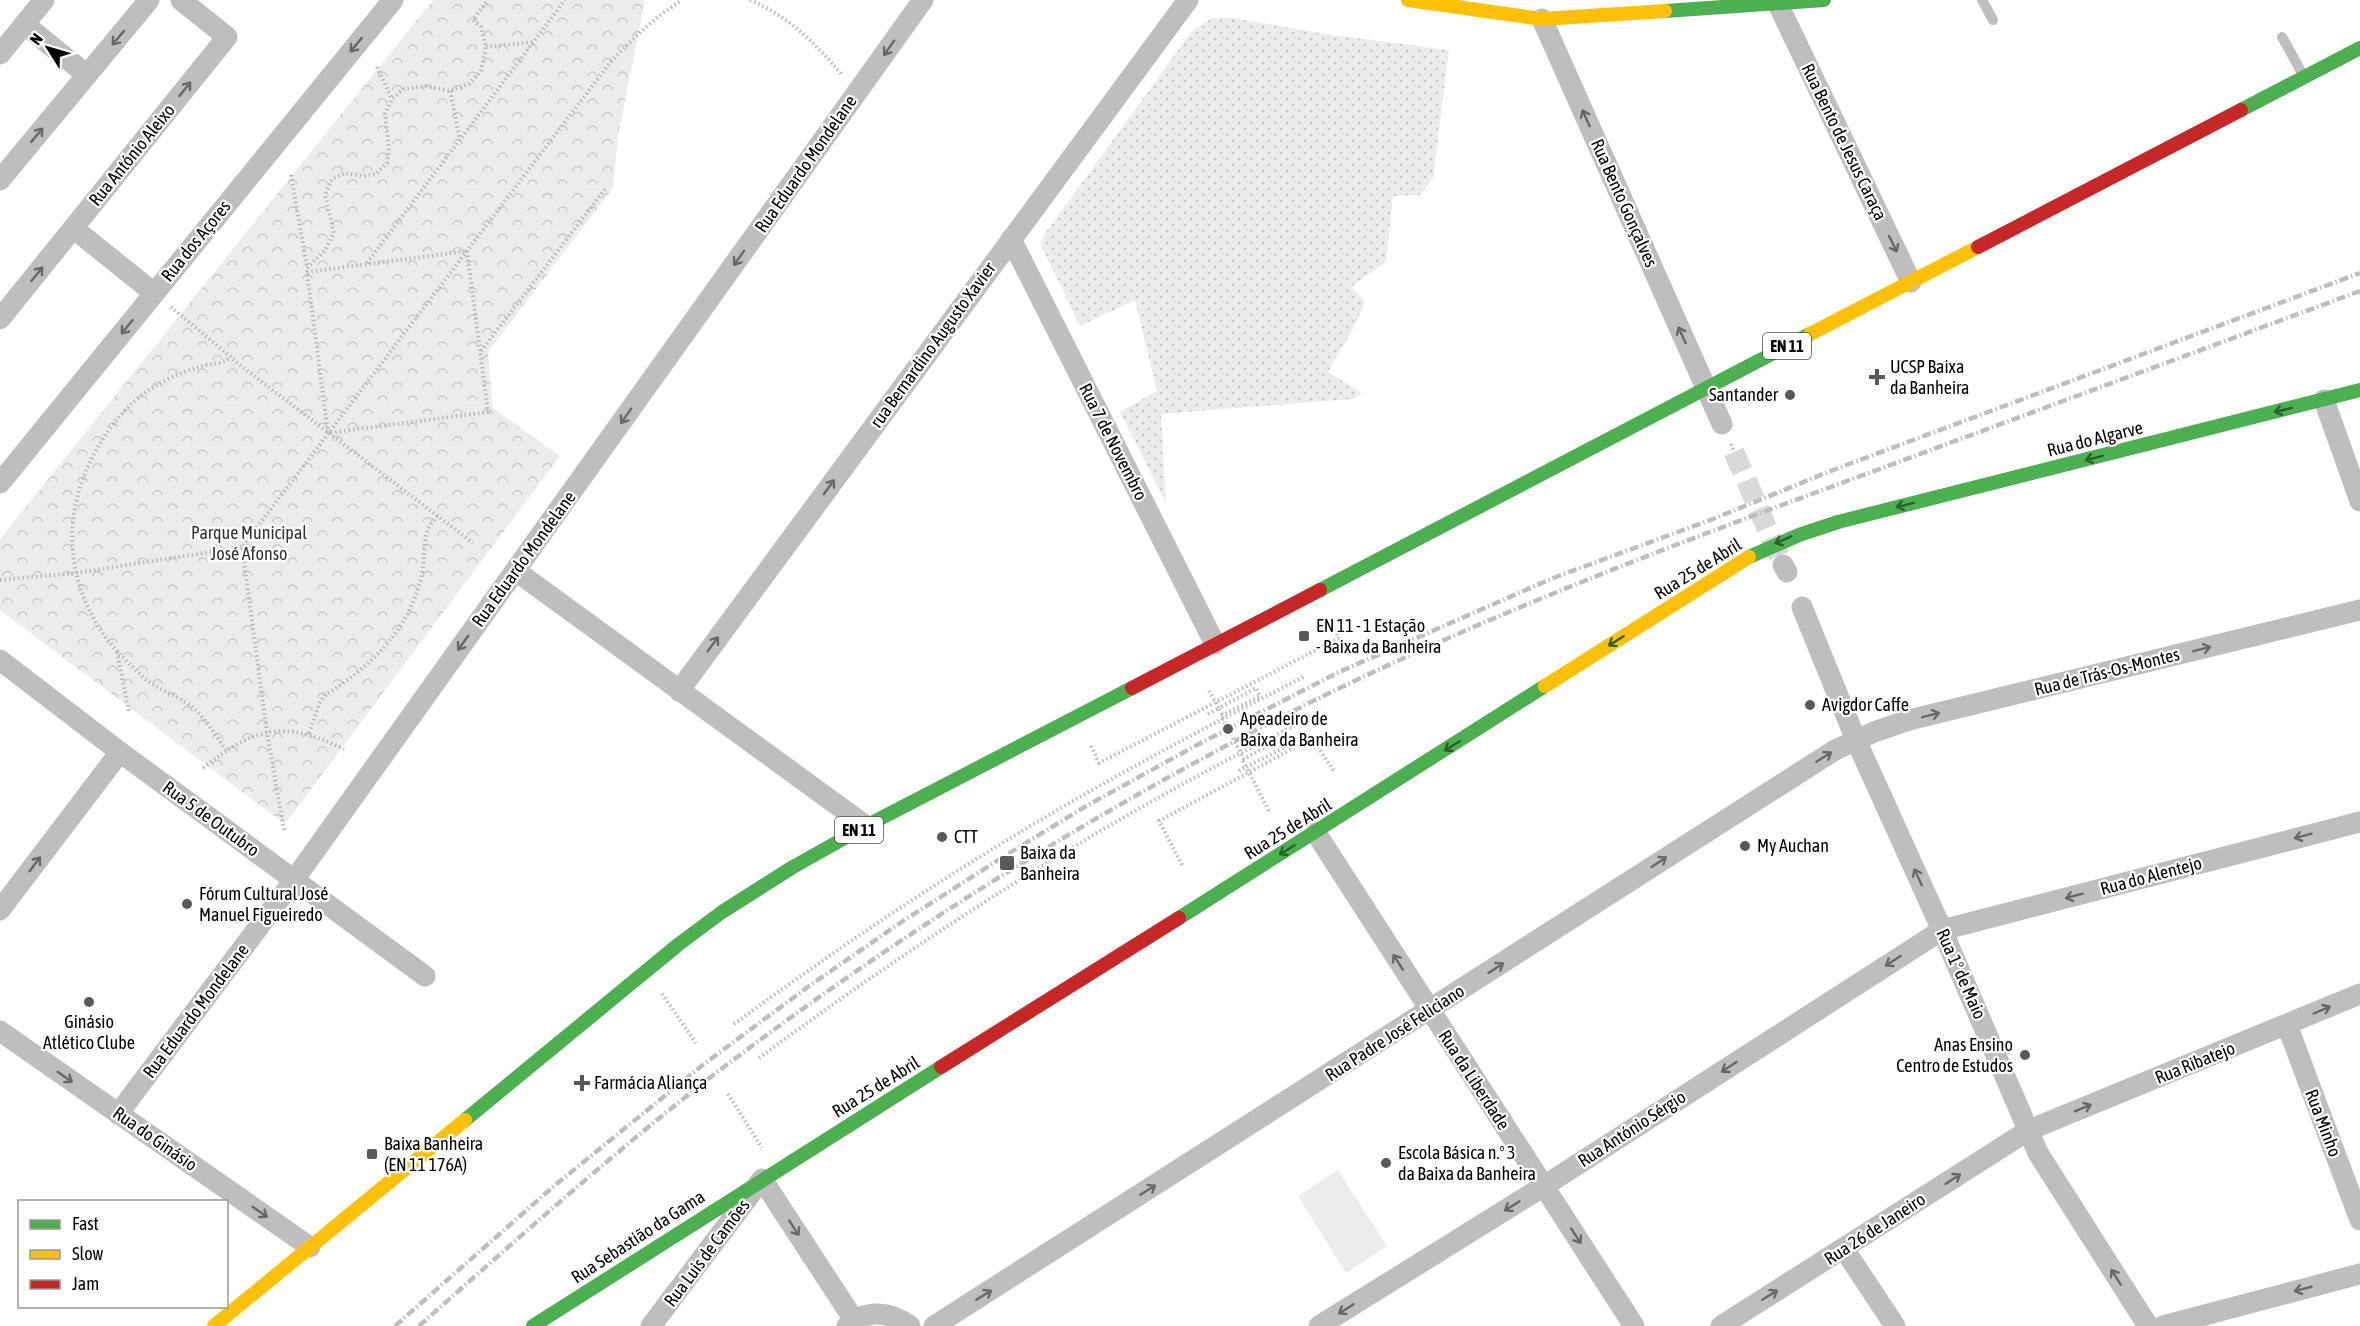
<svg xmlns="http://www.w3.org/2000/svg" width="2360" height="1326" viewBox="0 0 2360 1326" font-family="'Asap Condensed',sans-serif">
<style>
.grass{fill:url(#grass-dots)}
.park{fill:url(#park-crowns)}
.pitch{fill:#ececec}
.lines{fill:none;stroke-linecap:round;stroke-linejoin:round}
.street-tunnel{stroke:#d9d9d9;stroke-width:21;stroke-dasharray:21 10;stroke-linecap:butt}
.path{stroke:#b9b9b9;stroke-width:4;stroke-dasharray:1.5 3;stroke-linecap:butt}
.lane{stroke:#bebebe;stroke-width:10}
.street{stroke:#bebebe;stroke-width:21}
.fast{stroke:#4caf50;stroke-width:14}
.slow{stroke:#ffc107;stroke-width:14}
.jam{stroke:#c62828;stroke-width:14}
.rail{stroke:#bebebe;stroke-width:4.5;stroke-dasharray:9 3 1.5 3;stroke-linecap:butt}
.oneway{stroke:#686868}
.oneway2{stroke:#2a602c}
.poi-dot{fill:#595959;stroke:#fff;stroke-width:2}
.labels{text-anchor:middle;stroke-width:4.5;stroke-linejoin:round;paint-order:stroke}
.shield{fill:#fff;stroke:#4c4c4c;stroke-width:1.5}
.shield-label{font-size:16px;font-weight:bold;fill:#000}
.street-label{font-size:18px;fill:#000;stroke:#fff}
.poi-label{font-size:18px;fill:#000;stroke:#fff;text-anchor:start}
.park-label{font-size:18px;fill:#333;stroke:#fff}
</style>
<defs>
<pattern id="grass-dots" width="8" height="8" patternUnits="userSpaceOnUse" patternTransform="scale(1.5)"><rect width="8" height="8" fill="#ececec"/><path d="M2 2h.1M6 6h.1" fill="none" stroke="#c9c9c9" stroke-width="1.8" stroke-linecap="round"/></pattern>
<pattern id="park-crowns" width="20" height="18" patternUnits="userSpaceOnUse" patternTransform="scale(1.5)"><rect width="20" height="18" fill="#ececec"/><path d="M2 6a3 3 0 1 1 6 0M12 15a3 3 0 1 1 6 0" fill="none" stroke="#c9c9c9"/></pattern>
</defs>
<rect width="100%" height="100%" fill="#fff"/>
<path class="grass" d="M1212 18H1234L1325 34 1449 50 1433 178 1420 195 1393 196 1386 262 1351 287 1365 301 1354 327 1328 372 1362 393 1353 399 1161 414 1166 503 1120 412 1157 391 1135 300 1080 326 1040 244 1047 231 1192 31Z"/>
<path class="park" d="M433 0H645L618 136 613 188 488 352 493 408 560 456 285 824 0 610V539Z"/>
<path class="pitch" d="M1338 1170 1387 1246 1346 1273 1298 1196Z"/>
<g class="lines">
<path class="street-tunnel" d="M1734 452 1779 556"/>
<path class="path" d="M750 0C791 18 814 42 843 76
M486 47 533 42
M377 67 392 99
M450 91 460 140
M291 175 307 268
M467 251 488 412 328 433 307 272Z
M367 263 565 0
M307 268 325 250 334 233 325 195 332 179 345 173 362 176 376 174 387 163 389 150 385 114 392 99 404 89 426 86 450 91 469 84 481 71 486 47 481 27 473 20 488 0
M171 307 245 369 473 543
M481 351 606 188
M1731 444 1734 452
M0 580 76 573 242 547
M117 652 129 712
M1209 691 1219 708 1256 688 1260 696 1221 716 1244 759 1283 738 1287 746 1246 767 1269 811
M1208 714 1219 708 1223 716
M309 733 320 702 325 695C369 668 406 633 420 582 425 566 423 546 427 532 428 526 434 521 437 516
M1091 746 1099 763 1339 638 1334 626
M226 750C214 734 203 713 185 702 169 692 152 687 139 673 123 658 106 641 95 621 53 547 72 465 130 405 148 387 181 371 206 365 217 363 223 364 231 357
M203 768C254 728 283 719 344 749
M1239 771 1246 767 1242 759
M284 830 267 733 242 547 609 64C631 40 655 17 682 0
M1182 865 1159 821 1312 738 1334 771
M662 994 696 1043
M734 1024C835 950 940 879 1049 815 1132 766 1218 721 1305 676
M759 1058C936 927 1124 808 1322 712
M728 1094 762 1148"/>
<path class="lane" d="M1982 0 1993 20
M2282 37 2302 73"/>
<path class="street" d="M1777 2 1911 282
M1542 19 1722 424
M24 24 87 75
M0 54 44 0
M0 180 149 0
M73 228 154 293
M1011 239 1215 644
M0 319 227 37 181 0
M2324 400 2360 501
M0 483 393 0
M1783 565 1787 572
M516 571 866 826
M1802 607 1856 740 1942 930 2038 1153 2148 1326
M0 660 120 752 425 976
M679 691 1188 0
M1316 833 1634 1326
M0 910 120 752
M2287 1025 2360 1220
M0 1031 310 1247
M118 1114 294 880 923 0
M1844 1249 1895 1326
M651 1326 762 1179 854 1320
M847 1326C866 1309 890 1311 910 1326
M934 1326 1835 750 1874 732 1909 720 2360 610
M1319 1326 1544 1186 1942 930 2360 822
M1721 1326 2029 1130 2360 994
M2163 1326 2360 1274"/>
<path class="fast" d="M1665 11 1824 0
M2241 110 2360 48
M1749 557 1799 535 1838 522 2360 390
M1320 590 1810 334
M1179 918 1545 686
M465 1120 679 944 722 912 793 867 866 826 1132 688
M533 1326 941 1067"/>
<path class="slow" d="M1408 0 1542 19 1665 11
M1810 334 1978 247
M1545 686 1749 557
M214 1326 465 1120"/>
<path class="jam" d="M1978 247 2241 110
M1132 688 1320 590
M941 1067 1179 918"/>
<path class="rail" d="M395 1326 554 1186 704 1064 809 986 903 921 1003 857 1088 805 1197 745 1339 672 1553 578 1713 519 1833 470 2360 273
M419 1326C516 1240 613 1153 716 1073 876 951 1045 843 1222 748 1426 638 1642 556 1858 477 2025 415 2193 353 2360 291"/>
</g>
<defs><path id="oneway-shaft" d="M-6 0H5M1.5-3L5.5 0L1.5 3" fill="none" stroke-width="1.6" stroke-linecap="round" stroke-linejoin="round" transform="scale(1.5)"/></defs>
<g class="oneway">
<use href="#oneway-shaft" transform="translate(118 38) rotate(130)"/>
<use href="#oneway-shaft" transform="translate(356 45) rotate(129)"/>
<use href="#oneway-shaft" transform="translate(889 48) rotate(125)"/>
<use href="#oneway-shaft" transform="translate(185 89) rotate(-51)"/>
<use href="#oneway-shaft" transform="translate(1586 118) rotate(-114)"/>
<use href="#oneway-shaft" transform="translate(37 135) rotate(-50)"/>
<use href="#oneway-shaft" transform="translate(1893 244) rotate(64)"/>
<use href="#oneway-shaft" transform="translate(739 258) rotate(125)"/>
<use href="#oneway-shaft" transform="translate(37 274) rotate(-51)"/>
<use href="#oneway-shaft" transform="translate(127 327) rotate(129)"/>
<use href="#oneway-shaft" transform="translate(1682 335) rotate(-114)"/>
<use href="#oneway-shaft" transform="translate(626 416) rotate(125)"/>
<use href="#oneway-shaft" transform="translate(829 487) rotate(-54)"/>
<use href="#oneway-shaft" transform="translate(463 643) rotate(126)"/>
<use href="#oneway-shaft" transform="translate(713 644) rotate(-54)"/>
<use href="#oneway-shaft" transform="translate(2202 649) rotate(-14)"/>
<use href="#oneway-shaft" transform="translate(1931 715) rotate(-14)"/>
<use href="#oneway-shaft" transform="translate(1824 757) rotate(-32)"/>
<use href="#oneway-shaft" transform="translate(2303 836) rotate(165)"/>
<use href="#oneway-shaft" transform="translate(1659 862) rotate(-33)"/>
<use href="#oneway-shaft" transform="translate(35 864) rotate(-53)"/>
<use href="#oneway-shaft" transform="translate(1918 877) rotate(-115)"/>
<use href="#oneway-shaft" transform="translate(2074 896) rotate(165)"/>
<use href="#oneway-shaft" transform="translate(1893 961) rotate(147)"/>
<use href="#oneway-shaft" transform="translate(1398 962) rotate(-122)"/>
<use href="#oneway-shaft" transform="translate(1496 968) rotate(-33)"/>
<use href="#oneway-shaft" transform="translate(2322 1010) rotate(-23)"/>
<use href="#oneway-shaft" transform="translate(1729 1067) rotate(147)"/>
<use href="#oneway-shaft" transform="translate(65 1077) rotate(35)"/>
<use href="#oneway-shaft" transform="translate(2083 1108) rotate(-22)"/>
<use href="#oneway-shaft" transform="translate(1953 1179) rotate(-33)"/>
<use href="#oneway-shaft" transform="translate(1148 1190) rotate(-32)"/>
<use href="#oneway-shaft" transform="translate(1512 1206) rotate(148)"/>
<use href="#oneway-shaft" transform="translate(260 1212) rotate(35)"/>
<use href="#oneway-shaft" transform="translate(794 1228) rotate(57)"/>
<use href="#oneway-shaft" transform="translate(1576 1236) rotate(57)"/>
<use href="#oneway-shaft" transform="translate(2116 1277) rotate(-122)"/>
<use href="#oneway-shaft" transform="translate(2303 1289) rotate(165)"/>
<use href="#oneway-shaft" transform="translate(984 1295) rotate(-32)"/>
<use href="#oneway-shaft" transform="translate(1770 1295) rotate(-32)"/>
<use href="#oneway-shaft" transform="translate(1346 1309) rotate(148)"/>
</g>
<g class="oneway2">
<use href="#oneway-shaft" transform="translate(2283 410) rotate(166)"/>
<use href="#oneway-shaft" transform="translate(2094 458) rotate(166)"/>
<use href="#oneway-shaft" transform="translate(1905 505) rotate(166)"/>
<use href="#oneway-shaft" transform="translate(1783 540) rotate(156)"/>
<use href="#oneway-shaft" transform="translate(1616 641) rotate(148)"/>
<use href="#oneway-shaft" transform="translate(1452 746) rotate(148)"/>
<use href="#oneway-shaft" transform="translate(1287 850) rotate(148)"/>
</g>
<g class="poi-dot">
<path d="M1874 368h6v6h6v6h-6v6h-6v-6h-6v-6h6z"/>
<circle cx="1790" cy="395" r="6"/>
<rect x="1298" y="630" width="12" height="12" rx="3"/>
<circle cx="1810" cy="705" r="6"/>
<circle cx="1228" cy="729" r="6"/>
<circle cx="942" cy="837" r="6"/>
<circle cx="1745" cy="846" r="6"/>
<rect x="999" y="855" width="16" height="16" rx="3"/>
<circle cx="187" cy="904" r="6"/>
<circle cx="89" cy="1002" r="6"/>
<circle cx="2025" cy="1055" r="6"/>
<path d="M579 1074h6v6h6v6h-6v6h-6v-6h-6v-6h6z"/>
<rect x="366" y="1148" width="12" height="12" rx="3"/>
<circle cx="1386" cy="1163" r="6"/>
</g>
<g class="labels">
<g class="shield">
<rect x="1763" y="333" width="48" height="26" rx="4.5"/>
<rect x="835" y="817" width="48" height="26" rx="4.5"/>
</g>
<g class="shield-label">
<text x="1787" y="352">EN 11</text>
<text x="859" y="836">EN 11</text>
</g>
<g class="street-label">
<text transform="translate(1844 142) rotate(64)" y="6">Rua Bento de Jesus Caraça</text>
<text transform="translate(132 155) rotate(-51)" y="6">Rua António Aleixo</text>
<text transform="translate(806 164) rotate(-55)" y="6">Rua Eduardo Mondelane</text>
<text transform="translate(1624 203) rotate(66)" y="6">Rua Bento Gonçalves</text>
<text transform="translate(196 241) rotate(-51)" y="6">Rua dos Açores</text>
<text transform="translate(933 345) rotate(-54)" y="6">rua Bernardino Augusto Xavier</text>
<text transform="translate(2095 439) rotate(-14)" y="6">Rua do Algarve</text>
<text transform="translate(1113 442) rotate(63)" y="6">Rua 7 de Novembro</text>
<text transform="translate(524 559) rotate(-54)" y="6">Rua Eduardo Mondelane</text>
<text transform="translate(1698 569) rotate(-32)" y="6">Rua 25 de Abril</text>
<text transform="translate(2107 672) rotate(-14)" y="6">Rua de Trás-Os-Montes</text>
<text transform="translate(211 819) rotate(36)" y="6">Rua 5 de Outubro</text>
<text transform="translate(1288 829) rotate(-32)" y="6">Rua 25 de Abril</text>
<text transform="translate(2151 876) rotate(-15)" y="6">Rua do Alentejo</text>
<text transform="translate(1961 974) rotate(66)" y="6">Rua 1º de Maio</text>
<text transform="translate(196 1011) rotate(-53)" y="6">Rua Eduardo Mondelane</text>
<text transform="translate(1395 1033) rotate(-33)" y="6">Rua Padre José Feliciano</text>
<text transform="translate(2195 1063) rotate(-22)" y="6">Rua Ribatejo</text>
<text transform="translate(1474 1080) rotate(57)" y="6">Rua da Liberdade</text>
<text transform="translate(876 1087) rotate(-32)" y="6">Rua 25 de Abril</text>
<text transform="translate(2323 1123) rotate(69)" y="6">Rua Minho</text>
<text transform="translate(1632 1129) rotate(-33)" y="6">Rua António Sérgio</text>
<text transform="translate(155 1139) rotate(35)" y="6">Rua do Ginásio</text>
<text transform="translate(1875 1229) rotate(-33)" y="6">Rua 26 de Janeiro</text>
<text transform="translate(638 1237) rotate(-33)" y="6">Rua Sebastião da Gama</text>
<text transform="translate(707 1253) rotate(-53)" y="6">Rua Luis de Camões</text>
</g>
<g class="poi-label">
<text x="1890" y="373">UCSP Baixa<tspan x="1890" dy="21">da Banheira</tspan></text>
<text x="1778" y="401" text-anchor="end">Santander</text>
<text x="1316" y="632">EN 11 - 1 Estação<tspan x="1316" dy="21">- Baixa da Banheira</tspan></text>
<text x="1822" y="711">Avigdor Caffe</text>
<text x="1240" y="725">Apeadeiro de<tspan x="1240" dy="21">Baixa da Banheira</tspan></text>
<text x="954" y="843">CTT</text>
<text x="1757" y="852">My Auchan</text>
<text x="1020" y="859">Baixa da<tspan x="1020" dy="21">Banheira</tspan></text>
<text x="199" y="900">Fórum Cultural José<tspan x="199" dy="21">Manuel Figueiredo</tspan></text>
<text x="89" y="1028" text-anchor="middle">Ginásio<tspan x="89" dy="21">Atlético Clube</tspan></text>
<text x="2013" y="1051" text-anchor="end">Anas Ensino<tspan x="2013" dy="21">Centro de Estudos</tspan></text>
<text x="594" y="1089">Farmácia Aliança</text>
<text x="384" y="1150">Baixa Banheira<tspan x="384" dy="21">(EN 11 176A)</tspan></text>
<text x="1398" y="1159">Escola Básica n.º 3<tspan x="1398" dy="21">da Baixa da Banheira</tspan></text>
</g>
<g class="park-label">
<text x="249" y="539">Parque Municipal<tspan x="249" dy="21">José Afonso</tspan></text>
</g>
</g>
<rect x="18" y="1200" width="210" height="108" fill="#ffffff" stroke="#999999" stroke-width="1.5"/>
<rect x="30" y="1220" width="30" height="9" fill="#4caf50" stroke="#999999" stroke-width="1.5"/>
<text x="72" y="1230" font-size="18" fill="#000000">Fast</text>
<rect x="30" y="1250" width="30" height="9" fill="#ffc107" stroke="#999999" stroke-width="1.5"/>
<text x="72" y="1260" font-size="18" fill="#000000">Slow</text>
<rect x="30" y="1280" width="30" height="9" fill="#c62828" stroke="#999999" stroke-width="1.5"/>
<text x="72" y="1290" font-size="18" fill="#000000">Jam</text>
<g transform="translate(48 48) rotate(307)" stroke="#ffffff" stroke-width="4.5" paint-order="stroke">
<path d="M0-4.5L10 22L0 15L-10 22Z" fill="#000000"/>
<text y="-9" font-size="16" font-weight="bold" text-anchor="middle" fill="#000000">N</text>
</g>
</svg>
